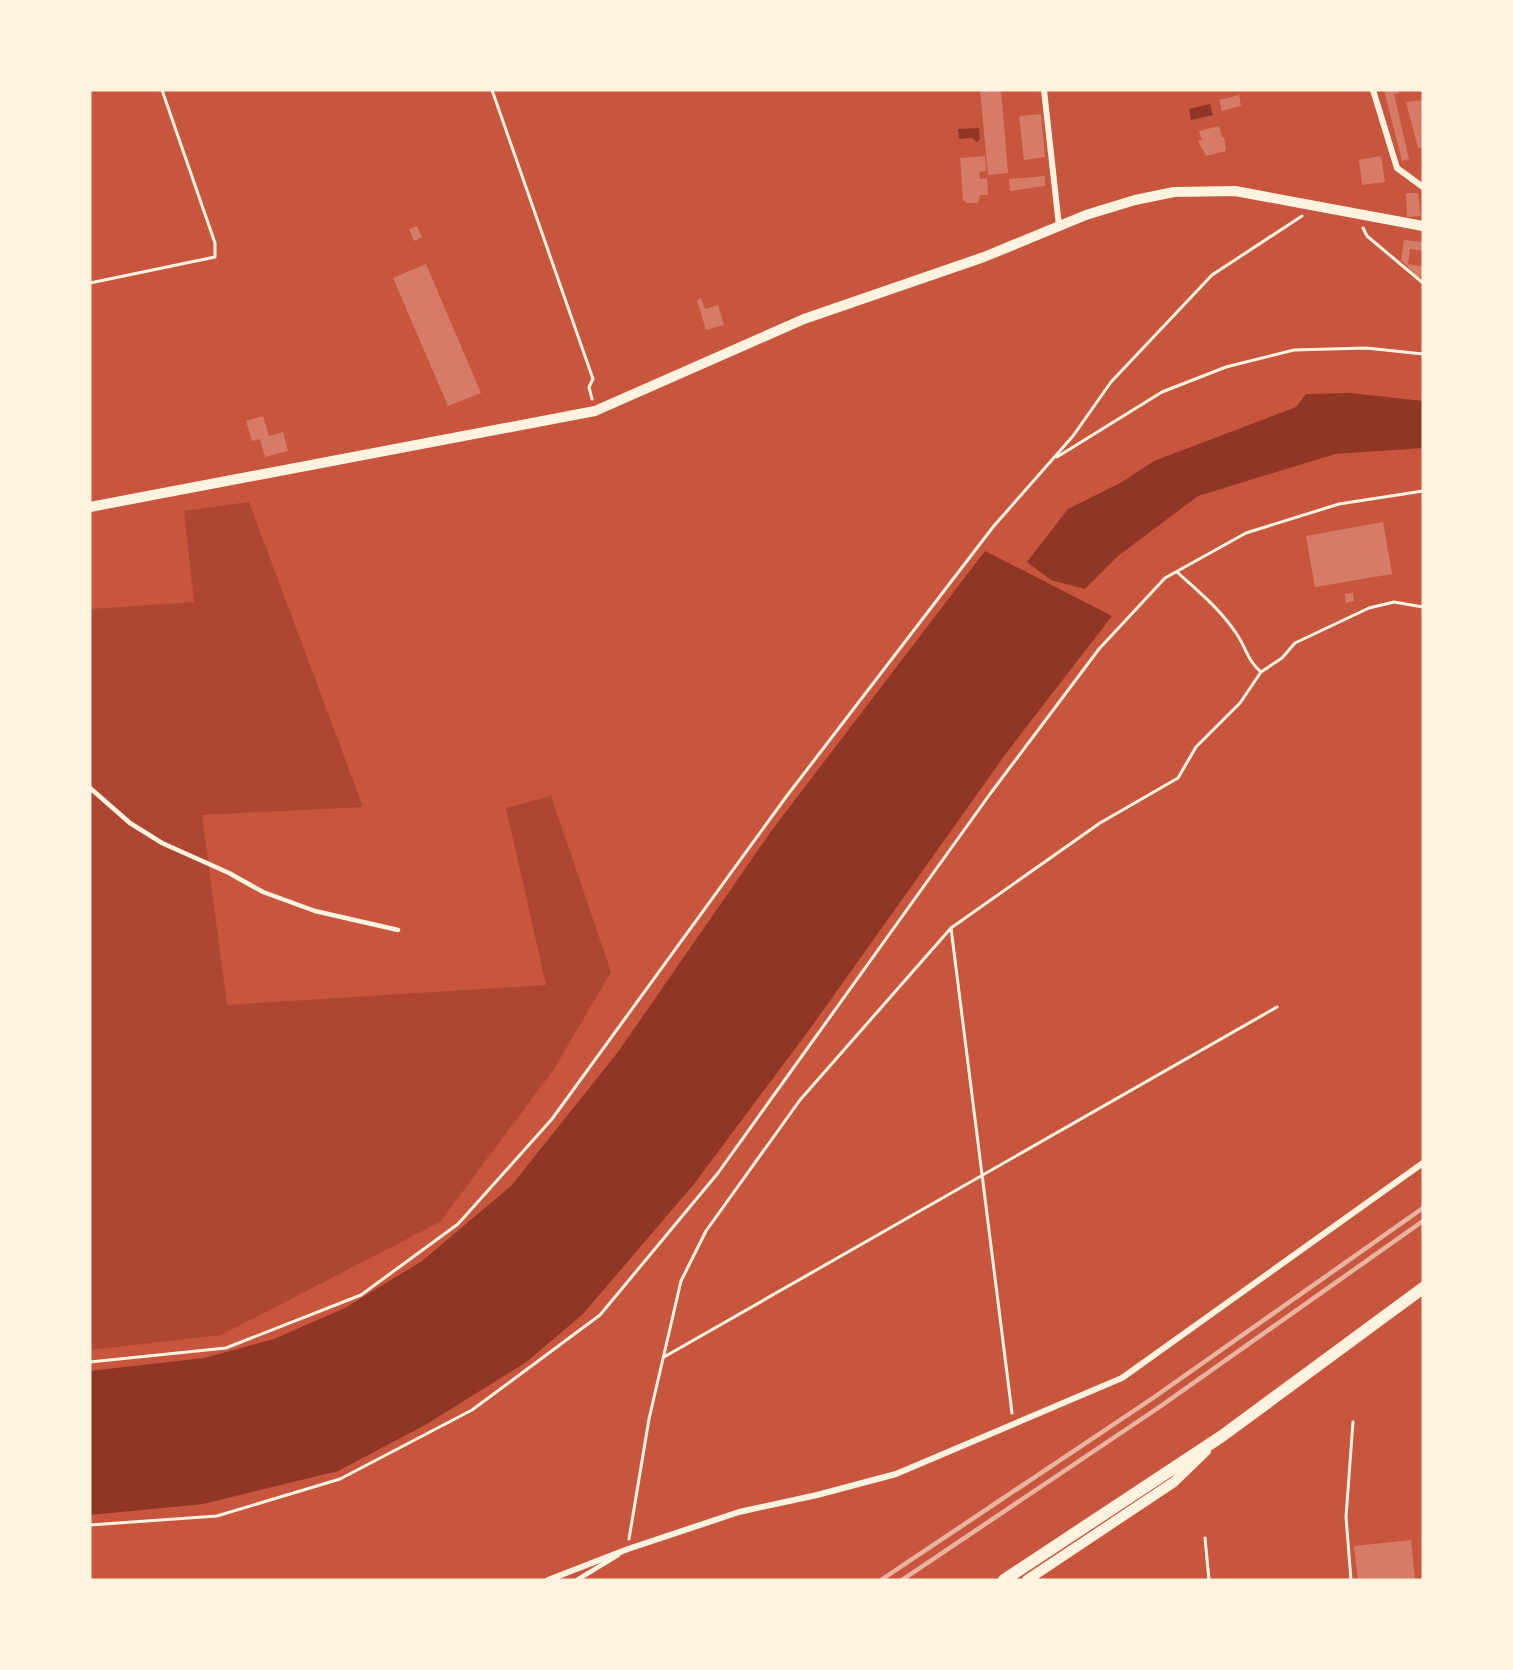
<svg xmlns="http://www.w3.org/2000/svg" width="1513" height="1670" viewBox="0 0 1513 1670" font-family="Inter,sans-serif">
<style>
.green{fill:#ae4732}
.water{fill:#8f3625}
.building{fill:#d67c66}
.lines{fill:none;stroke-linecap:round;stroke-linejoin:round}
.path{stroke:#fff3e0;stroke-width:3}
.service{stroke:#fff3e0;stroke-width:4.5}
.minor{stroke:#fff3e0;stroke-width:6}
.tertiary{stroke:#fff3e0;stroke-width:10}
.secondary{stroke:#fff3e0;stroke-width:12}
.rail{stroke:#e9b49f;stroke-width:4.5}
</style>
<rect width="100%" height="100%" fill="#c8553d"/>
<path class="green" d="M249 502 363 807 202 815 227 1005 546 985 506 808 551 796 611 972 554 1069 440 1222 221 1335 90 1350V609L194 602 184 511Z"/>
<path class="water" d="M1210 104 1213 115 1191 120 1189 109Z
M979 128 980 139 977 142 972 138 959 139 958 129Z
M1350 393 1423 401V448L1335 454 1198 496 1118 556 1085 589 1051 580 1027 562 1068 509 1122 482 1154 461 1296 407 1306 394Z
M985 551 1112 616 1007 752 812 1026 694 1184 583 1314 525 1363 425 1425 338 1471 203 1504 90 1515V1371L204 1358 274 1339 345 1308 422 1261 511 1186 618 1052 772 830Z"/>
<path class="building" d="M980 90H1001L1008 173 988 175Z
M1384 90H1399V93L1394 94 1409 159 1402 161Z
M1239 95 1241 106 1222 111 1219 100Z
M1423 100V147L1418 148 1406 102Z
M1041 114 1045 157 1024 160 1019 116Z
M1219 126 1222 137H1224L1226 151 1206 156 1198 141 1202 140 1199 131Z
M985 156 986 171 979 172 980 179 987 178 988 195H980L978 203H967L963 200 960 158Z
M1381 156 1385 182 1362 185 1359 160Z
M1045 176V186L1010 191 1009 179Z
M1406 193H1418L1421 216 1407 217Z
M417 226 422 237 414 241 409 229Z
M1404 240 1423 242V251L1410 249 1408 264 1423 267V278L1418 277 1401 260Z
M426 264 481 393 448 406 393 278Z
M701 298 705 309 718 305 724 325 706 330 697 300Z
M263 416 269 436 283 432 288 451 265 457 260 439 252 441 246 421Z
M1383 522 1392 574 1315 587 1306 536Z
M1353 593 1354 601 1346 603 1345 594Z
M1411 1540 1415 1580H1358L1354 1546Z"/>
<g class="lines">
<path class="path" d="M492 90 593 379 589 387 592 399
M1363 228 1367 236 1423 283
M90 283 215 257V243L162 90
M1057 457 1162 392 1226 367 1294 350 1366 348 1423 354
M1177 572C1198 591 1220 609 1236 633 1246 647 1247 660 1261 672L1282 658 1295 643 1369 608 1394 602 1423 607
M951 928 1012 1413
M664 1357 1277 1007
M90 1362 226 1348 361 1295 458 1224 552 1119 786 797 993 527 1073 436 1111 382 1212 275 1302 216
M90 1525 217 1516 340 1479 472 1410 600 1315 718 1173 990 794 1099 649 1165 578 1246 533 1339 504 1423 491
M1205 1538 1209 1580
M629 1539 649 1419 681 1281 706 1231 800 1100 951 928 1100 823 1178 778 1196 747 1240 703 1261 672
M1351 1580 1346 1517 1353 1422"/>
<path class="service" d="M90 788 130 823 162 843 229 873 263 892 315 911 398 930
M577 1580 618 1555"/>
<path class="minor" d="M1044 90 1059 226
M1373 90 1397 168 1423 187
M548 1580 628 1549 739 1512 817 1495 896 1474 1122 1378 1423 1163"/>
<path class="tertiary" d="M90 507 595 411 804 319 984 257 1086 215 1135 200 1174 192 1235 191 1423 226
M1027 1580 1174 1482 1206 1451"/>
<path class="secondary" d="M1004 1580 1222 1436 1423 1288"/>
<path class="rail" d="M881 1580 1153 1398 1423 1208
M902 1580 1158 1408 1423 1221"/>
</g>
<rect width="1513" height="1670" fill="none" stroke="#fff3e0" stroke-width="183"/>
</svg>
